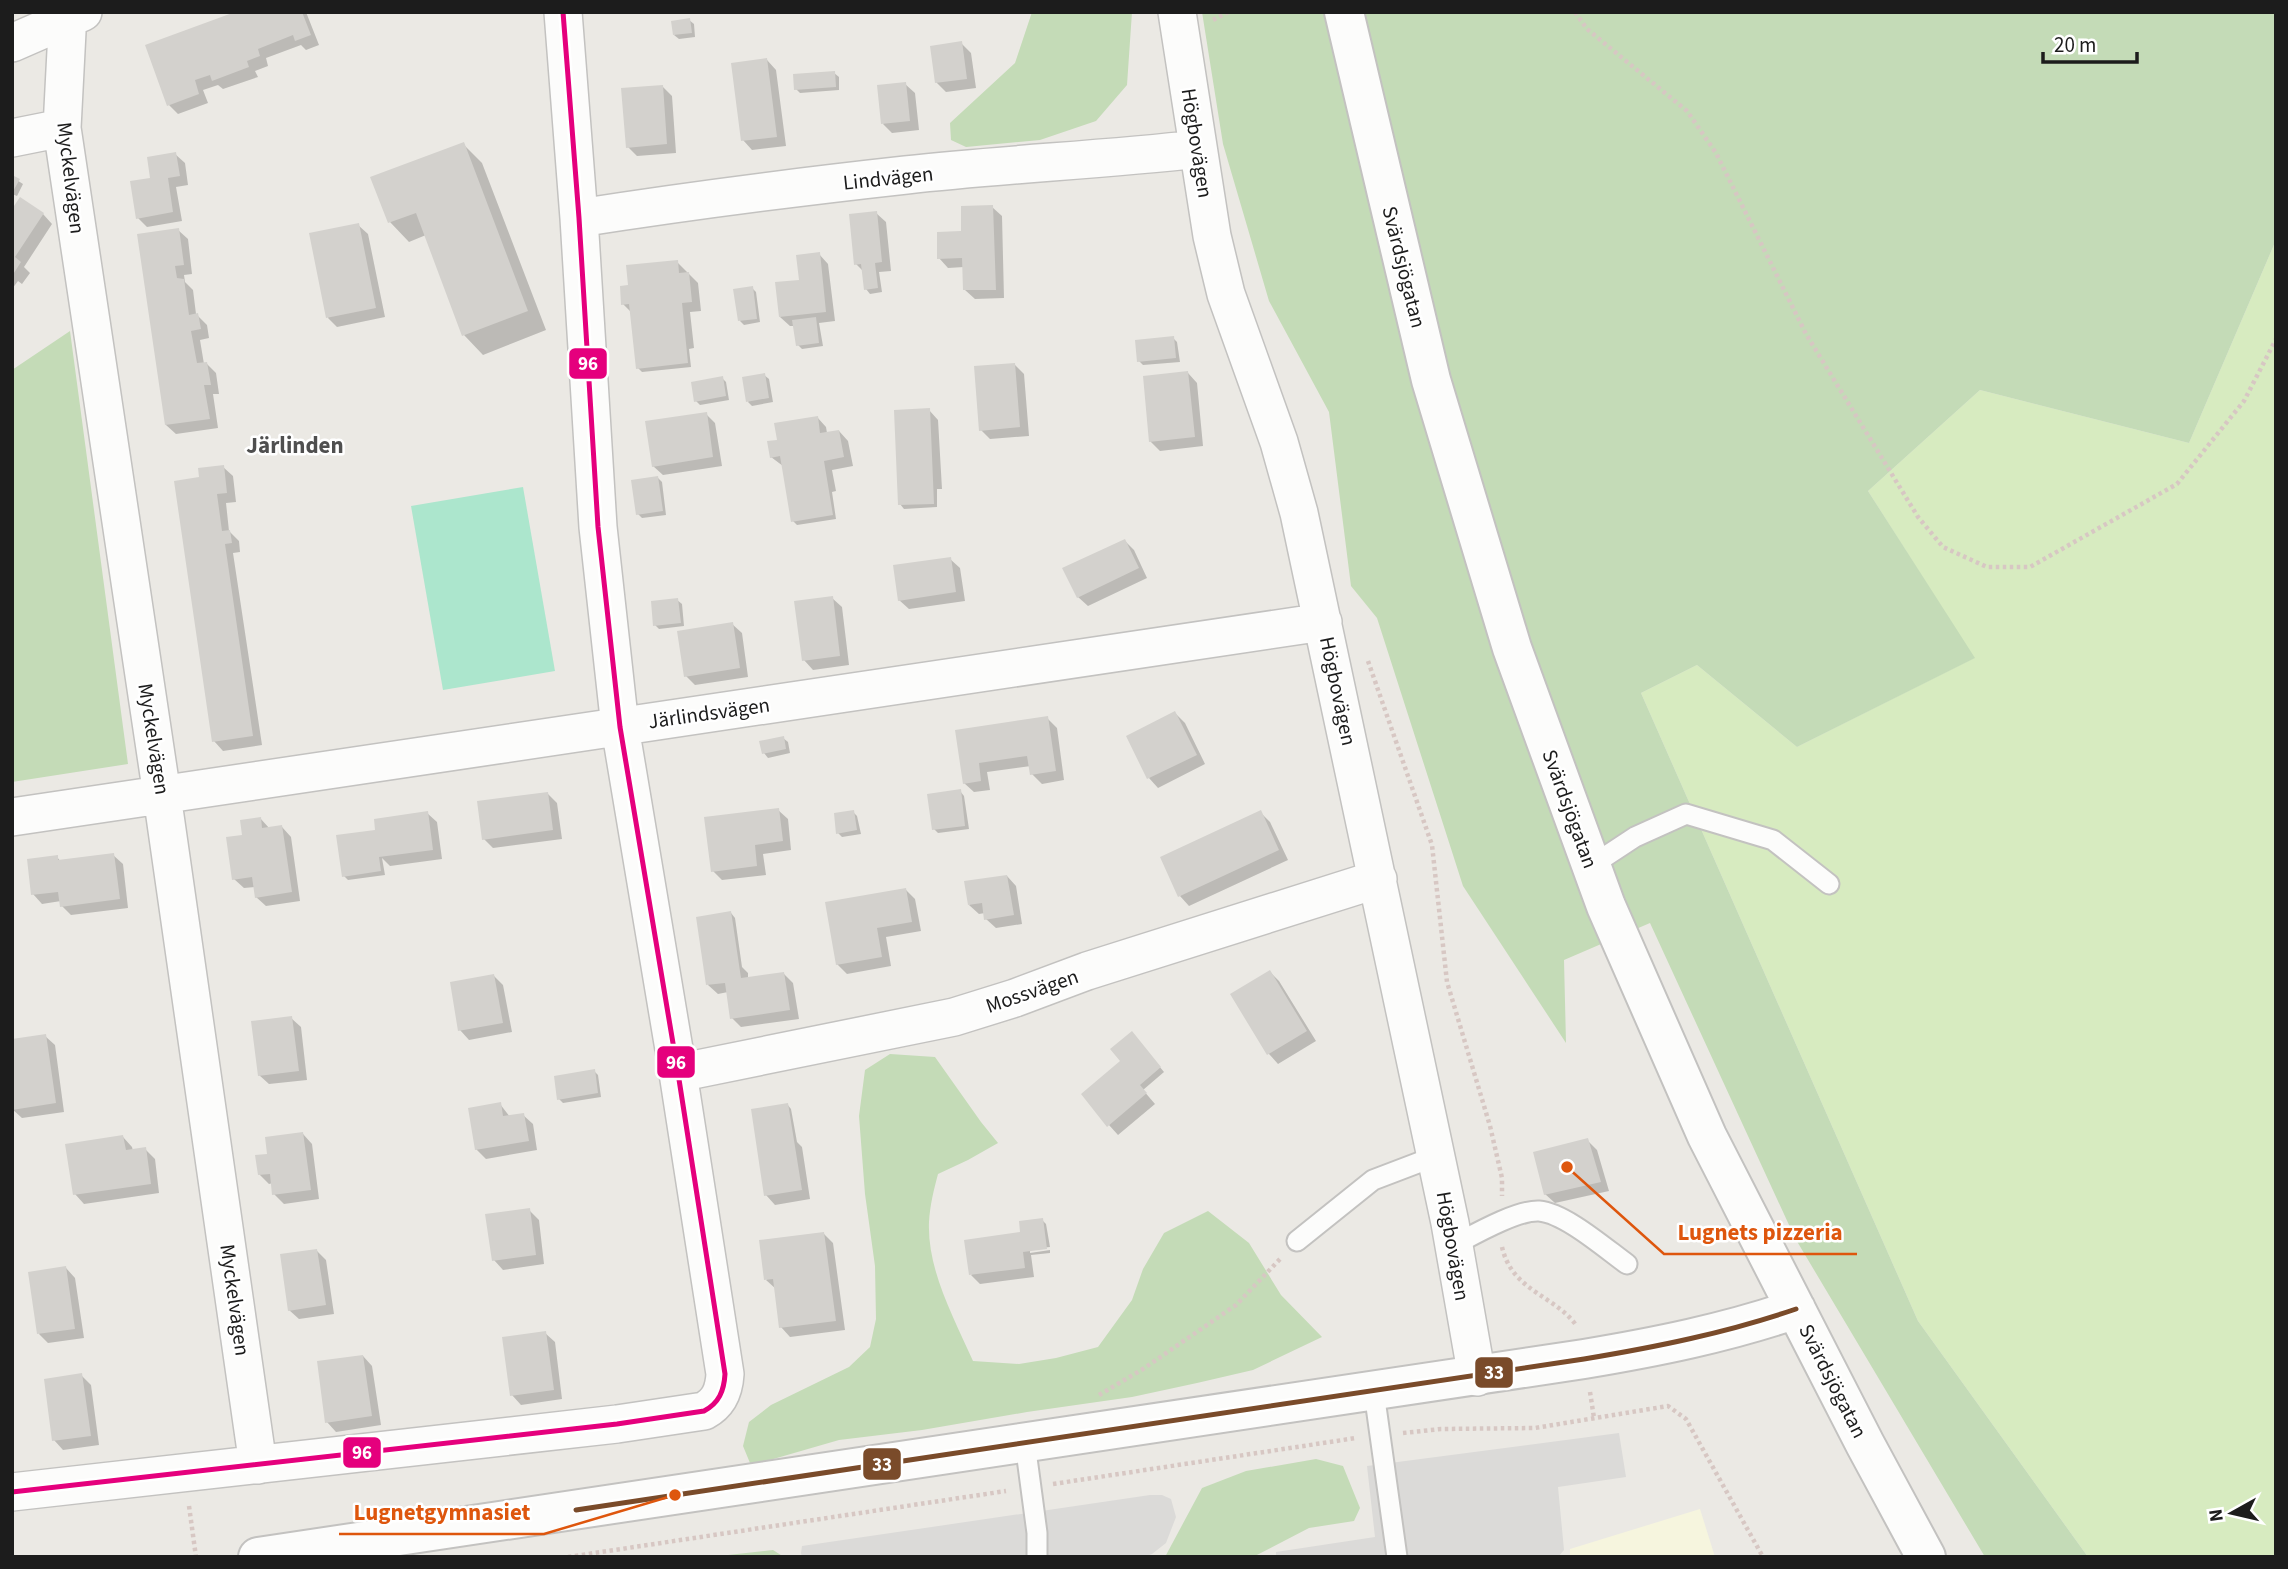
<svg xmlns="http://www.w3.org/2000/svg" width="2288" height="1569" viewBox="0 0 2288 1569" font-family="'Source Sans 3',sans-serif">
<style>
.education{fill:#f6f5de}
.grass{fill:#d7ebc0}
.forest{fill:#c4dbb7}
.pitch{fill:#ace6cd}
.parking{fill:#dbdad8}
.shadow{fill:#0003}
.building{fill:#d3d1cd}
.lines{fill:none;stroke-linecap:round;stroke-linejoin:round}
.service-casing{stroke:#c3c2c0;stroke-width:23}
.minor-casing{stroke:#c3c2c0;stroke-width:40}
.tertiary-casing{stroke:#c3c2c0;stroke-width:42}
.path{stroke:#d7c7c3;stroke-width:4.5;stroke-dasharray:3.5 3.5;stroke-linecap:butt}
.service{stroke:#fcfcfb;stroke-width:19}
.minor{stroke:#fcfcfb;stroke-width:37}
.tertiary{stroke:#fcfcfb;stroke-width:38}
.bus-1-casing{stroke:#fff;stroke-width:10}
.bus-2-casing{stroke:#fff;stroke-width:10}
.bus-1{stroke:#e5007d;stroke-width:5}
.bus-2{stroke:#7a4b2a;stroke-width:5}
.labels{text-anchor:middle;stroke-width:5;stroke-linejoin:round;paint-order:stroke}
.street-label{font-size:21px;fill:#1c1c1c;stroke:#fff}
.neighbourhood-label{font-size:23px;font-weight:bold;fill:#4f4f4f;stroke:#fff}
.leader{fill:none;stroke:#de560d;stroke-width:2.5}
.callout-dot{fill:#de560d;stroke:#fff;stroke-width:2.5}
.callout-label{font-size:23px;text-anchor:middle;font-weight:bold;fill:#de560d;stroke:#fff;stroke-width:5;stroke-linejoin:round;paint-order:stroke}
.line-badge{stroke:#fff;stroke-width:2.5}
.badge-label{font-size:19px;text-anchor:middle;font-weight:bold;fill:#fff}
</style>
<rect width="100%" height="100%" fill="#ebe9e4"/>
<path class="education" d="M1700 1509 1715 1557H1570V1549Z"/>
<path class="grass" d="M2276 240V1557H2088L1918 1321 1641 693 1697 665 1797 747 1974 658 1868 491 1980 390 2189 443Z"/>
<path class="forest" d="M1032 12H1132L1127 85 1096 121 1040 140 966 147 951 140 950 123 1015 63Z
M1202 12H2276V240L2189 443 1980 390 1868 491 1975 658 1797 747 1697 665 1641 693 1918 1321 2088 1557H1985L1795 1238 1650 923 1564 960 1566 1043 1463 886 1377 618 1351 586 1329 412 1269 301 1223 144Z
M70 331 128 764 12 782V370Z
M890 1054 935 1057 981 1122 998 1143 968 1160 938 1174C934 1189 930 1205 929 1222 927 1270 954 1318 973 1361L1019 1364 1056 1358 1098 1347 1132 1300 1143 1269 1164 1233 1208 1211 1249 1243 1281 1295 1322 1337 1253 1370 1197 1383 1132 1397 1027 1412 922 1430 839 1440 763 1462 750 1463 743 1446 749 1422 771 1405 849 1367 870 1347 876 1319 875 1266 865 1194 859 1116 865 1070Z
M1316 1459 1343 1466 1360 1508 1354 1521 1309 1528 1253 1557H1165L1202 1488 1246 1471Z
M773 1550 784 1557H716L719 1556Z"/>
<path class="pitch" d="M523 487 555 671 443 690 411 506Z"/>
<path class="parking" d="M1619 1433 1626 1477 1558 1487 1564 1550 1558 1557H1276V1552L1375 1537 1367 1466Z
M1150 1495H1162L1171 1499 1176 1517 1166 1543 1152 1554 1144 1557H802L801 1553 802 1546Z"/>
<path class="shadow" d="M238 12H306L319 45 306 50 301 45 266 58 268 66 255 71 258 77 223 89 218 85 203 90 208 103 178 114 169 105Z
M689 20 694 24 695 37 679 39 674 35Z
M961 43 971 53 976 88 946 92 936 82Z
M767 60 776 70 786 146 752 150 743 140Z
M834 73 839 77V90L800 93 796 89Z
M905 84 915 93 919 130 892 133 883 124Z
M662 86 672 96 676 153 637 156 628 147Z
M463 144 482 163 546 330 483 355 464 335 426 235 409 242 390 222Z
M175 154 185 163 188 185 176 187 182 221 147 227 138 218 152 179Z
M12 177 23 184 17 196 12 194Z
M992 207 1002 216 1004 298 975 299 965 290 964 267 948 268 939 258Z
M12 212 43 214 52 224 24 267 30 273 22 284 18 281 12 289Z
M876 213 886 222 891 271 879 272 882 292 870 294 866 289 864 272 856 264Z
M358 225 368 234 385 317 337 327 328 318Z
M178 230 188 239 192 274 184 275 185 282 193 290 196 314 207 325 209 338 200 340 204 364H207L216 373 219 394H213L218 428 176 434 166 425 139 235Z
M819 254 828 264 835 321 819 323 823 346 802 349 798 345 795 326H790L780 317Z
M677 262 698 283 701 311 690 312 694 348 689 349 691 367 642 372 638 368 632 313 623 304 630 287Z
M752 288 756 292 760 322 744 325 740 321Z
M1173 338 1177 342 1180 362 1143 365 1139 361Z
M1014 364 1024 374 1029 436 990 439 981 430Z
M1188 373 1197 383 1203 446 1160 451 1150 441Z
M764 375 769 379 773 402 752 406 748 402Z
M722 378 726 382 729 400 700 405 696 401Z
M929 410 938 420 942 489H937V507L904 509 900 504Z
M706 414 715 423 722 466 663 475 653 466Z
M817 417 826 427 827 433 839 431 848 441 853 466 832 470 836 491 832 492 836 519 797 525 793 521 783 466 771 457 779 441Z
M223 467 233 476 236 502 226 503 229 531 239 541 240 552 233 553 262 745 223 751 214 741 201 479Z
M658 478 662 482 666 515 642 518 638 514Z
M1125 541 1134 550 1147 578 1088 606 1078 597Z
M950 559 960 568 965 601 909 609 899 600Z
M832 598 842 607 849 665 813 670 804 660Z
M677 600 682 604 684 626 659 629 655 625Z
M732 624 742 633 748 677 695 685 686 676Z
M1175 713 1185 723 1205 764 1158 788 1149 778Z
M1047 718 1057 728 1064 780 1042 784 1032 774 1031 766 987 772 990 790 974 792 964 783 957 732Z
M783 738 788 742 790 753 768 758 764 753Z
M960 791 964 796 969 829 938 833 934 829Z
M547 793 557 803 562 839 493 848 484 839Z
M778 810 788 819 791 850 763 854 766 875 722 880 713 871Z
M853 812 857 816 861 834 842 837 838 833Z
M1260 812 1270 822 1288 860 1189 906 1180 896Z
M427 813 437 822 442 859 390 866 382 858 385 875 348 880 344 876 377 831Z
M260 818 270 829 282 827 291 837 300 901 266 906 256 897 255 887 244 888 234 879Z
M113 855 123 864 128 908 71 915 62 906 61 901 42 904 33 894 57 857 61 862Z
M1007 876 1016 886 1022 924 996 928 986 919 985 913 979 914 969 905Z
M906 890 915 899 921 931 886 937 891 966 847 974 837 964Z
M731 913 735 918 742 967 748 973V979L784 974 793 983 799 1019 741 1027 732 1018 728 992 718 994 708 985Z
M1270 972 1279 981 1316 1041 1278 1064 1269 1054 1233 995Z
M494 976 503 985 512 1032 469 1040 460 1030Z
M291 1018 301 1027 307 1080 269 1084 259 1075Z
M45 1036 55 1045 64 1112 22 1118 12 1109Z
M1136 1038 1164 1072 1143 1090 1155 1104 1118 1135 1109 1125 1120 1064Z
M594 1071 598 1075 601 1097 563 1103 559 1099Z
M500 1104 510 1117 523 1115 533 1124 537 1150 486 1159 476 1149Z
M787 1104 791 1109 797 1142 802 1147 810 1199 775 1205 766 1195Z
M303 1134 312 1144 319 1199 284 1204 274 1194 273 1183 269 1184 259 1174 269 1155Z
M123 1137 132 1147 133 1151 145 1149 155 1159 159 1193 84 1204 75 1194Z
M1587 1140 1597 1150 1609 1191 1555 1203 1545 1194Z
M529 1210 539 1220 544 1264 503 1270 494 1260Z
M1042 1220 1046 1224 1050 1247 1030 1249V1253L1050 1250V1253L1031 1255 1034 1277 980 1284 971 1275Z
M824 1234 833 1243 845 1330 790 1337 781 1327 776 1289 766 1280Z
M317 1251 326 1260 334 1314 299 1319 289 1310Z
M66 1268 75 1278 84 1338 48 1343 39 1334Z
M545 1333 555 1342 562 1399 521 1405 512 1395Z
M363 1356 372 1366 381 1425 336 1432 327 1422Z
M81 1375 91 1385 99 1445 63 1450 54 1440Z"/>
<path class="building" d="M235 12H302L311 35 295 41 293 35 258 49 260 56 247 61 249 67 212 81 210 75 195 80 199 94 167 106 145 45Z
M690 18 692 33 673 35 671 21Z
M962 41 967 79 935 83 930 46Z
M767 58 777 137 741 141 731 63Z
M835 71 836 87 794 90 793 74Z
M906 82 910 121 881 124 877 85Z
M663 85 667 144 626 148 621 88Z
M464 142 528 311 462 336 416 213 388 223 370 177Z
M176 152 180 176 168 178 173 212 136 219 130 181 150 178 147 157Z
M12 175 20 179 12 193Z
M20 197 44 213 15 257 21 262 12 276V209Z
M993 205 996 290H963L962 258 937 259V232L961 231V206Z
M877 211 882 262 875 263 878 288 864 290 861 264 854 265 849 214Z
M359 223 376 308 326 318 309 233Z
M179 228 184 265 175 266 177 278 184 279 189 315 198 313 201 329 191 331 197 363 207 362 211 385H204L210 419 165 425 137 234Z
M820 252 826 312 779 317 775 282 799 280 796 255Z
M678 260 679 273 689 272 692 302 682 303 688 363 636 369 629 304 621 305 620 286 628 285 626 265Z
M753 286 757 319 738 321 733 289Z
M816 317 819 343 796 346 792 320Z
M1174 336 1176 358 1137 362 1135 340Z
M1015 363 1020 427 979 431 974 366Z
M1188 371 1195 437 1149 442 1143 376Z
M765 373 769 398 746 402 742 377Z
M723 376 726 396 694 402 691 382Z
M930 408 934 504 898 505 894 410Z
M707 412 713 457 652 467 645 421Z
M818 416 820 433 839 430 844 457 824 461 833 515 791 522 780 456 770 458 767 441 777 440 774 423Z
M224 465 227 493 217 494 222 531 230 530 232 543 225 544 253 736 212 742 174 481 199 477 198 468Z
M658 476 663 511 636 515 631 480Z
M1125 539 1139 568 1077 598 1062 568Z
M951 557 956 592 898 601 893 565Z
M833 596 840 656 802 661 794 601Z
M678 598 681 623 653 626 651 601Z
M733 622 740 668 684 677 677 631Z
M1175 711 1197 755 1147 779 1126 736Z
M1048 716 1056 771 1030 775 1027 756 979 763 981 781 963 784 955 730Z
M784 736 786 749 762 754 759 741Z
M961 789 965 826 932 830 927 794Z
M548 792 553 830 482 840 477 801Z
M779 808 783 841 755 845 757 866 711 872 704 817Z
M854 810 857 830 836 834 834 813Z
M1261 810 1279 850 1178 897 1160 857Z
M428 811 433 850 379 857 381 871 342 877 336 835 375 830 374 819Z
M261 817 262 828 282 825 292 892 255 898 252 877 232 880 226 837 242 835 240 820Z
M114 853 120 899 60 907 58 892 31 895 27 859 58 855V860Z
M1007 875 1014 915 984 920 982 903 968 905 964 881Z
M906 888 912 922 877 928 882 957 836 965 825 902Z
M731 911 741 978 784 972 790 1010 730 1019 725 983 706 985 696 917Z
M1270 970 1307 1031 1267 1055 1230 994Z
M494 974 503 1023 458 1031 450 982Z
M292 1016 299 1071 258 1076 251 1021Z
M1132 1031 1161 1067 1140 1085 1147 1093 1107 1127 1081 1094 1120 1061 1110 1049Z
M46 1034 56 1103 12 1110V1039Z
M595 1069 598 1093 557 1100 554 1076Z
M501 1102 503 1116 524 1113 529 1141 475 1150 468 1108Z
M788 1103 802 1190 764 1196 751 1109Z
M303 1132 311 1190 272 1195 270 1174 258 1175 255 1155 267 1154 265 1137Z
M123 1135 126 1150 146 1147 151 1184 73 1195 65 1144Z
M1588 1138 1601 1182 1544 1195 1533 1152Z
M530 1208 536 1255 492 1261 485 1214Z
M1043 1218 1047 1249 1023 1252 1025 1268 969 1275 964 1240 1020 1232 1019 1221Z
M824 1232 836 1321 779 1328 773 1279 764 1280 759 1240Z
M317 1249 326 1305 288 1311 280 1254Z
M66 1266 75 1329 37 1334 28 1272Z
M546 1331 554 1390 510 1396 502 1337Z
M363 1355 372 1416 325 1423 317 1361Z
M82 1373 91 1436 52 1441 44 1379Z"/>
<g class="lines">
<defs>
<path id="service" d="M1591 866 1635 837 1686 814 1773 840 1829 884
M1297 1241 1373 1180 1436 1156
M1454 1245C1475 1234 1517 1210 1539 1211 1565 1213 1606 1249 1627 1264
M1374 1392 1397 1557
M1025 1443 1037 1533V1557"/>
<path id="minor" d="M68 12 62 128 162 795 258 1465
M1177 12 1212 236 1226 294 1279 442 1299 513 1450 1223 1477 1377
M12 43 83 12
M12 138 62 128
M579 218C688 201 797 187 906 175 1004 164 1101 160 1198 149
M12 817 1323 622
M678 1073 954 1017 1015 998 1087 971 1378 879
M12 1492 617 1424 704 1411C719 1403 724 1391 725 1374L678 1073 620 727 598 527 579 218 563 12"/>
<path id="tertiary" d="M1344 12 1431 380 1512 648 1606 906 1707 1136 1865 1444 1926 1557
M258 1557 1584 1359C1656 1347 1726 1333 1796 1309"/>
</defs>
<use href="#service" class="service-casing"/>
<use href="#minor" class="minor-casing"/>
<use href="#tertiary" class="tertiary-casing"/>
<path class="path" d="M1575 12 1587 29 1687 111 1716 153 1806 334 1918 517 1943 547 1987 567H2030L2177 484 2244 401 2276 339
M1213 20 1228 12
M1368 661 1432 845 1447 982 1490 1126 1502 1178V1196
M1502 1247C1512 1291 1554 1295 1576 1325
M1590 1392 1594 1418
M1099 1395 1143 1369 1236 1305 1281 1258
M1403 1433 1441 1429 1535 1428 1668 1406 1686 1419 1763 1557
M1053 1484 1356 1438
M189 1506 196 1557
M568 1557 1006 1491"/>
<use href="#service" class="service"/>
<use href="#minor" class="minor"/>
<use href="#tertiary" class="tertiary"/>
<defs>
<path id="bus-1" d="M12 1492 617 1424 704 1411C719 1403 724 1391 725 1374L678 1073 620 727 598 527 579 218 563 12"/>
<path id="bus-2" d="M576 1510 1584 1359C1656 1347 1726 1333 1796 1309"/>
</defs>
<use href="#bus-1" class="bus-1-casing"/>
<use href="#bus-2" class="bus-2-casing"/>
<use href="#bus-1" class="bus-1"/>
<use href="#bus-2" class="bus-2"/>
</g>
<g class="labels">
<g class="street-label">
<text transform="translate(1197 143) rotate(81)" y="7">Högbovägen</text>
<text transform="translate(71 178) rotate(83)" y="7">Myckelvägen</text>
<text transform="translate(888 178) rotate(-6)" y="7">Lindvägen</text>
<text transform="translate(1404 267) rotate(76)" y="7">Svärdsjögatan</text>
<text transform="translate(1338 691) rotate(78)" y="7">Högbovägen</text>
<text transform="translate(709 713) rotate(-8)" y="7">Järlindsvägen</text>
<text transform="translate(154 739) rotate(81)" y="7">Myckelvägen</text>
<text transform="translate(1570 809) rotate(70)" y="7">Svärdsjögatan</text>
<text transform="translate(1032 991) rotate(-19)" y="7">Mossvägen</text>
<text transform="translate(1453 1246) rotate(80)" y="7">Högbovägen</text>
<text transform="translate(235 1300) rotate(82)" y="7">Myckelvägen</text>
<text transform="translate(1833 1381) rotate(63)" y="7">Svärdsjögatan</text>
</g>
<g class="neighbourhood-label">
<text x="295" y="453">Järlinden</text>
</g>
</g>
<path class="leader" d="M1567 1167L1664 1254H1857M675 1495L544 1534H339"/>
<g class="callout-dot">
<circle cx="1567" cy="1167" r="7"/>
<circle cx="675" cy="1495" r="7"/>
</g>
<g class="callout-label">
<text x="1760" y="1240">Lugnets pizzeria</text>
<text x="442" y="1520">Lugnetgymnasiet</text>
</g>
<g class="line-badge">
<rect x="568" y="347" width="40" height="33" rx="7" fill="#e5007d"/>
<rect x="656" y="1045" width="40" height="34" rx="7" fill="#e5007d"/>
<rect x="1474" y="1356" width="40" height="33" rx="7" fill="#7a4b2a"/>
<rect x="342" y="1436" width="40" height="33" rx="7" fill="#e5007d"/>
<rect x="862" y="1447" width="40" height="34" rx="7" fill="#7a4b2a"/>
</g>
<g class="badge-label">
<text x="588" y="370">96</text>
<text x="676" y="1069">96</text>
<text x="1494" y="1379">33</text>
<text x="362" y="1459">96</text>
<text x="882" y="1471">33</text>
</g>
<rect width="2288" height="1569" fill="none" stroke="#1c1c1c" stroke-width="28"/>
<g transform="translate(2232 1513) rotate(262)" stroke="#ffffff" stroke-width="5" paint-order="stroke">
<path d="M0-5L12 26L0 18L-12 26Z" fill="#1c1c1c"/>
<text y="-10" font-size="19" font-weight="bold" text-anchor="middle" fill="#1c1c1c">N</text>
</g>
<path d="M2043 52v10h94v-10" fill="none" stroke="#1c1c1c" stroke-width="3.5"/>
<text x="2054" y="52" font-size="21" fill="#1c1c1c" stroke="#ffffff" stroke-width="5" paint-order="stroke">20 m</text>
</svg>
